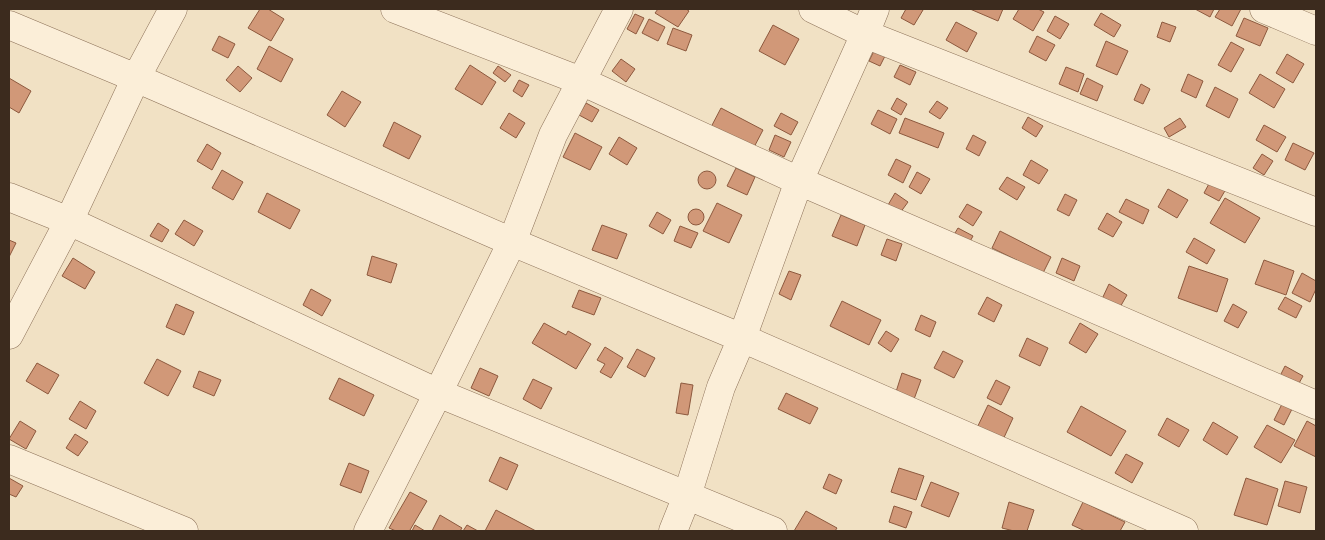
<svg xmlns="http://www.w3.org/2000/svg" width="1325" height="540" viewBox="0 0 1325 540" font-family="'Source Serif 4',serif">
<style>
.building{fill:#d19878;stroke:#8d593e}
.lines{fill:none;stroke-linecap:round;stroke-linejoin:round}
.minor-casing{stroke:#8d7259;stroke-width:29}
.minor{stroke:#fbeed8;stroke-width:28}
</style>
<rect width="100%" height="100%" fill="#f1e1c4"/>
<path class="building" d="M260 9H268L284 19 271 41 248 28Z
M658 9H686L689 11 678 27 655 13Z
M906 9H920L923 10 914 25 901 18Z
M970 9H1003L998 21Z
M1019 9H1038L1044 12 1033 31 1013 19Z
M1195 9H1214L1210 17Z
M1220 9H1241L1232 26 1215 17Z
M1101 13 1121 25 1114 37 1094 25Z
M635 14 644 18 636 34 627 29Z
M1055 16 1069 24 1060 39 1047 31Z
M1244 18 1268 28 1260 46 1236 36Z
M649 19 665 27 658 41 642 33Z
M956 22 977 33 967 52 946 40Z
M1162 22 1176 27 1170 42 1157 37Z
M773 25 799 39 785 65 759 51Z
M673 28 692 35 686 51 667 44Z
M219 36 235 44 228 58 212 50Z
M1037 36 1055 45 1046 61 1029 52Z
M1106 41 1128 51 1117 75 1096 66Z
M1231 42 1244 49 1231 72 1218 65Z
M269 46 293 59 281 82 257 69Z
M876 47 887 52 880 66 869 61Z
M1287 54 1304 64 1293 83 1276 73Z
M621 59 635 69 626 82 612 71Z
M470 65 496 82 482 105 455 89Z
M900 65 916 72 910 85 894 77Z
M238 66 252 78 240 92 226 80Z
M498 66 511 75 505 82 493 73Z
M1066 67 1084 74 1078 92 1059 84Z
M1188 74 1203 81 1196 98 1181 91Z
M1260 74 1285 89 1274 108 1249 93Z
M9 78 31 91 19 113 9 107Z
M1087 78 1103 86 1097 101 1080 94Z
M519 80 529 85 522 97 513 91Z
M1141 84 1150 89 1143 104 1134 100Z
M1215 87 1238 99 1229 118 1206 106Z
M342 91 361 102 345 127 327 115Z
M897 98 907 104 901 115 891 109Z
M937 101 948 108 940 119 929 112Z
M586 103 599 110 592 122 579 115Z
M721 108 763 130 752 151 710 129Z
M878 110 897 119 890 134 871 124Z
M509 113 525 123 516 138 500 128Z
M781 113 798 122 791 135 774 126Z
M1028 117 1043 126 1036 137 1022 128Z
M905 118 944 133 938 148 899 133Z
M1180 118 1186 127 1169 137 1164 128Z
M394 122 421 136 409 159 383 146Z
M1264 125 1286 137 1277 152 1256 140Z
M575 133 602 147 590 170 563 157Z
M775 135 791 142 784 157 769 150Z
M973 135 986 142 979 156 966 149Z
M619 137 637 148 627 165 609 154Z
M1293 143 1314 153 1305 170 1285 160Z
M207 144 221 153 212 170 197 161Z
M1262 154 1273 161 1264 175 1253 168Z
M896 159 911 166 903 183 888 175Z
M1031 160 1048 170 1039 184 1023 175Z
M736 168 755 177 747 195 727 186Z
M222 170 243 182 233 200 212 188Z
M698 180a9 9 0 1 1 18 0a9 9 0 1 1-18 0Z
M917 172 930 179 921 194 909 187Z
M1007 177 1025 187 1017 200 999 189Z
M1211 180 1226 189 1219 201 1204 193Z
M1168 189 1188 200 1177 218 1158 207Z
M267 193 300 210 290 229 258 212Z
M895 193 908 202 900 213 888 205Z
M1065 194 1077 200 1069 216 1057 210Z
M1225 198 1260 218 1245 243 1210 223Z
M1126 199 1149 210 1143 224 1119 212Z
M717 203 742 215 729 243 703 231Z
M967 204 982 212 973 226 959 217Z
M688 217a8 8 0 1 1 16 0a8 8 0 1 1-16 0Z
M657 212 671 220 663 234 649 226Z
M1107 213 1122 222 1113 237 1098 229Z
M841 215 865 225 857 246 832 236Z
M184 220 203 231 194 246 175 234Z
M158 223 169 230 162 242 150 236Z
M602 225 627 234 617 259 592 250Z
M680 226 698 233 691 248 674 241Z
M958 228 973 236 967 247 952 238Z
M1000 231 1051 257 1043 273 992 248Z
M1194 238 1215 250 1207 264 1186 252Z
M887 239 902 244 896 261 881 255Z
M9 240 16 243 9 257Z
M372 256 397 264 391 283 367 275Z
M73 258 95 272 85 289 62 276Z
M1062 258 1080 266 1074 281 1056 273Z
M1264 260 1294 271 1286 295 1255 284Z
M1189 266 1228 279 1217 312 1178 298Z
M789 271 801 275 791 300 779 294Z
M1302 273 1316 281V289L1310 302 1292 293Z
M1109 284 1127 295 1119 309 1102 299Z
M311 289 331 300 322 316 303 305Z
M579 290 601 298 594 315 572 307Z
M987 297 1002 305 994 322 978 314Z
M1285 297 1302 306 1296 318 1278 309Z
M842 301 881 320 869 345 830 326Z
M176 304 194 312 184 335 166 327Z
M1233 304 1247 312 1238 328 1224 321Z
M921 315 936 322 930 337 915 330Z
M544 323 566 335 568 331 591 344 576 369 532 343Z
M1080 323 1098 334 1086 353 1069 343Z
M886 331 899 339 891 352 878 343Z
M1027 338 1048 348 1040 366 1019 356Z
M605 347 623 358 611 378 600 372 605 364 597 360Z
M637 349 655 358 645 377 627 367Z
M943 351 963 361 954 378 934 368Z
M157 359 181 371 168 396 144 383Z
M37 363 59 375 48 394 26 381Z
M1285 366 1303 376 1298 385 1280 376Z
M480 368 498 376 489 396 471 388Z
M199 371 221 380 214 396 193 387Z
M902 373 921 380 913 402 895 395Z
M339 378 374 395 364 416 329 399Z
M533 379 552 388 541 409 523 399Z
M996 380 1010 387 1001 405 987 398Z
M681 383 693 385 688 415 676 413Z
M786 393 818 408 810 424 778 409Z
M80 401 96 411 86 429 69 419Z
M1282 404 1292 409 1284 425 1274 420Z
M988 405 1013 418 1001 444 975 432Z
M1081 406 1126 431 1111 456 1067 432Z
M1167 418 1189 430 1179 447 1158 435Z
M20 421 36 431 26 449 9 439Z
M1307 421 1316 426V457L1294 446Z
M1213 422 1238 437 1227 455 1203 440Z
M1267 425 1295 440 1281 463 1254 447Z
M75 434 88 442 78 456 66 448Z
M1126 454 1143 463 1132 483 1115 473Z
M500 457 518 465 507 490 489 481Z
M349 463 369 471 361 493 340 485Z
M899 468 924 476 916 500 891 492Z
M829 474 842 480 836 494 823 488Z
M9 478 23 486 16 497 9 494Z
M1246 478 1278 489 1267 525 1234 515Z
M1285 481 1307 487 1300 513 1278 506Z
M931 482 959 493 949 517 921 506Z
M410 492 427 501 410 530 412 531H396L389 528Z
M1009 502 1034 510 1027 531H1014L1002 528Z
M1083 502 1125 522 1120 531H1085L1072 525Z
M894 506 912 512 906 528 889 522Z
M496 510 536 531H485Z
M806 511 837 528 835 531H794Z
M440 515 462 528 460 531H432Z
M415 525 425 531H412Z
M467 525 478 531H463Z"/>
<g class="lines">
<defs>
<path id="minor" d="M395 9 581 81 799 181 1316 405
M813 9 865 34 1316 212
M1264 9 1316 31
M9 25 136 78 512 242 742 338 1184 531
M9 197 69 221 438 393 773 531
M9 335 69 221 136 78 173 9
M9 459 184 531
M368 531 438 393 512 242 553 135 619 9
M673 531 687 496 721 387 742 338 799 181 865 34 875 9"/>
</defs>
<use href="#minor" class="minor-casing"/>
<use href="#minor" class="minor"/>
</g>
<rect width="1325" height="540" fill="none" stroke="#3c2b1e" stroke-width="20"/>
</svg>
